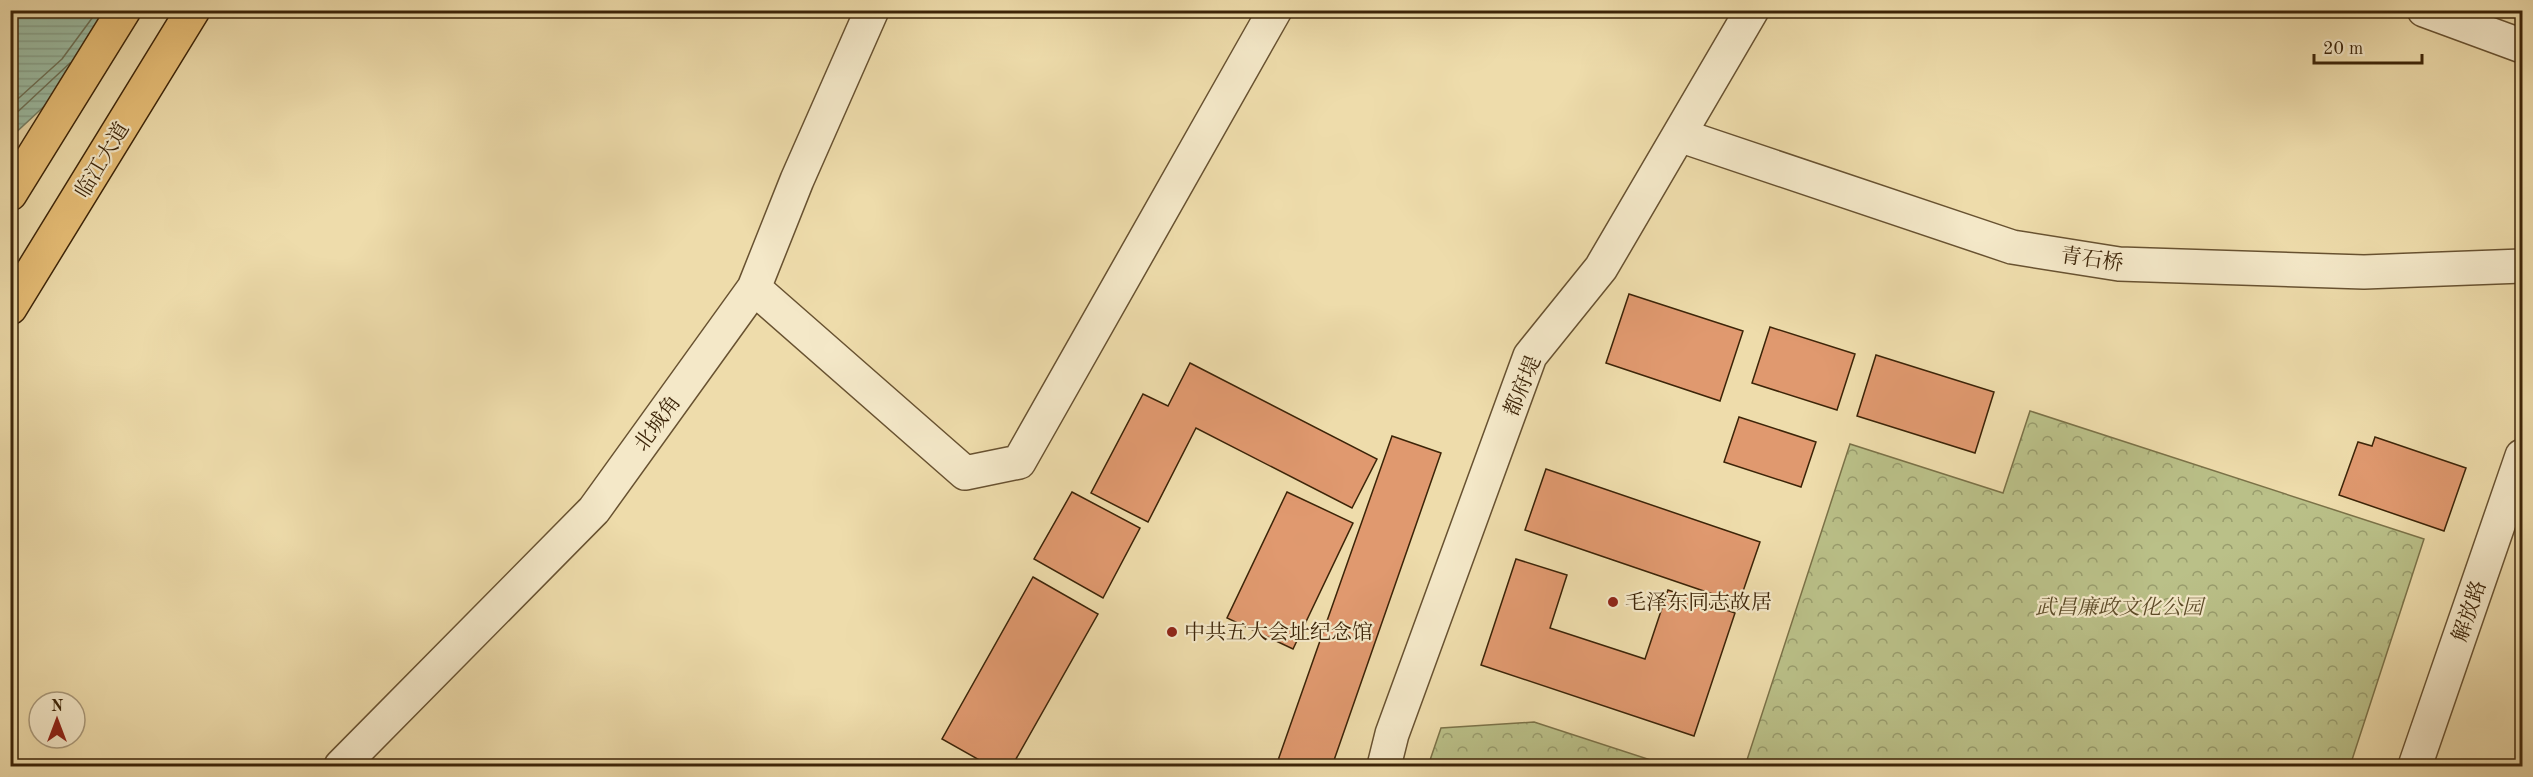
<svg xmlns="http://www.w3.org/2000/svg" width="2533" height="777" viewBox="0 0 2533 777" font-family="'Old Standard TT','Noto Serif SC',serif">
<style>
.park{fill:url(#park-crowns);stroke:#7b7248;stroke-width:1.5}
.water{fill:url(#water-rules);stroke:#757f65;stroke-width:1.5}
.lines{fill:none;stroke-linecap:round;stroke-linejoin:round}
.shore{stroke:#6c7056;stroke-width:1.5}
.building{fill:#e0996f;stroke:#3c2408;stroke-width:1.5}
.minor-casing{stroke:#685231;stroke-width:36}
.major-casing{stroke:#3c2408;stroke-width:36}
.minor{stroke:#f4e8c8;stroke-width:33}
.major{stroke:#e7be76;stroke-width:33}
.poi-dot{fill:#8f2418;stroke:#f4e8c8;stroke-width:2}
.labels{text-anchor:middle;stroke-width:4.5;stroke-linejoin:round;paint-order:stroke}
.street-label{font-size:21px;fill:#3c2408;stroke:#f4e8c8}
.poi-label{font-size:21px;fill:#3c2408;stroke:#f4e8c8;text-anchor:start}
.park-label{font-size:21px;font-style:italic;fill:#5c4b28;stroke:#f4e8c8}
</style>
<defs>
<pattern id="park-crowns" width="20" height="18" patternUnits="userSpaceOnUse" patternTransform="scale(1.5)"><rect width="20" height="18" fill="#bac088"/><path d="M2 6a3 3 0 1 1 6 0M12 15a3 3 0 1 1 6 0" fill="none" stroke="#989c6d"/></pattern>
<pattern id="water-rules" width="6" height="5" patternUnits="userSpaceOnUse" patternTransform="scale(1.5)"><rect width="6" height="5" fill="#9bbca3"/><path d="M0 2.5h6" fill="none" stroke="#86a18b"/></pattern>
</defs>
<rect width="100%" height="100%" fill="#eedcab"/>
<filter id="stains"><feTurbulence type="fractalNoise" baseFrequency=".00333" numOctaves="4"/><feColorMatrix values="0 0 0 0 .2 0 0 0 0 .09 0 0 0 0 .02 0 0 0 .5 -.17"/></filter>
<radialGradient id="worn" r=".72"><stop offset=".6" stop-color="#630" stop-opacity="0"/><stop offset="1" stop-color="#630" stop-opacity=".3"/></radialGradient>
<path class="park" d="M2030 411 2424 539 2350 766H1745L1850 444 2003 493Z
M1534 722 1669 766H1428L1441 728Z"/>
<path class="water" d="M11 11H127L79 74 11 137Z"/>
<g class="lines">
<path class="shore" d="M10 106 62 59 98 10
M10 119 70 63"/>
</g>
<path class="building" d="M1629 294 1743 331 1720 401 1606 363Z
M1770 327 1855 354 1837 410 1752 383Z
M1876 355 1994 392 1975 453 1857 416Z
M1190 363 1377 459 1352 508 1196 428 1148 522 1091 493 1143 394 1168 406Z
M1739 417 1816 442 1801 487 1724 462Z
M1392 436 1441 453 1332 766H1276Z
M2375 437 2466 468 2444 531 2339 495 2358 442 2372 446Z
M1546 469 1760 542 1739 603 1525 530Z
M1072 492 1140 528 1103 598 1034 559Z
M1287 492 1353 523 1293 649 1227 618Z
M1516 559 1567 575 1550 628 1645 659 1668 590 1735 613 1694 736 1481 665Z
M1033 577 1098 614 1012 766H990L942 739Z"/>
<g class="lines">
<defs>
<path id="minor" d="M2424 10 2522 46
M1679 135 2012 247 2119 264 2364 272 2522 266
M754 288 965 473 1019 462 1275 10
M341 766 594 510 754 288 797 180 872 10
M1384 766 1392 734 1530 356 1601 268 1752 10
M2415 766 2522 456"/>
<path id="major" d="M10 194 124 10
M10 308 193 10"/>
</defs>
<use href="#minor" class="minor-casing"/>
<use href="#major" class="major-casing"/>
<use href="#minor" class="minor"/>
<use href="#major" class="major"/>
</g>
<g class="poi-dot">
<circle cx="1613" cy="602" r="6"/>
<circle cx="1172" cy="632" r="6"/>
</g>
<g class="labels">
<g class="street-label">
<text transform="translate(102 160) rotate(-59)" y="7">临江大道</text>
<text transform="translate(2092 259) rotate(8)" y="7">青石桥</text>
<text transform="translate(1522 386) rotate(-67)" y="7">都府堤</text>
<text transform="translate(657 423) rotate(-54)" y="7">北城角</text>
<text transform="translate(2469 611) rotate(-71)" y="7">解放路</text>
</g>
<g class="poi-label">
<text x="1625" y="609">毛泽东同志故居</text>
<text x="1184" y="639">中共五大会址纪念馆</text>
</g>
<g class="park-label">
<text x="2119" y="614">武昌廉政文化公园</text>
</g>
</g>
<rect width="2533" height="777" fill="none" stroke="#eedcab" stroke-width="36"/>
<rect x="12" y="12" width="2509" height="753" fill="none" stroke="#3c2408" stroke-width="3"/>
<rect x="18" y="18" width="2497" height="741" fill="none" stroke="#3c2408" stroke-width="1.5"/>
<g transform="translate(57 720)"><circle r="28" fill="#f4e8c8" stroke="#aa9a7b" stroke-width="1.5"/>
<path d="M0-4.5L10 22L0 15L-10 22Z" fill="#8f2418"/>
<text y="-9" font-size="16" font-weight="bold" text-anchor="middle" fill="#3c2408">N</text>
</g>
<path d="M2314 54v9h108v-9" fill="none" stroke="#3c2408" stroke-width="3"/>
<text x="2323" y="54" font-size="18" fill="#3c2408" stroke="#f4e8c8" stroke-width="4.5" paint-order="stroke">20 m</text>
<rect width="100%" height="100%" filter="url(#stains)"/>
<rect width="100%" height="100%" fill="url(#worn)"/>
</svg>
